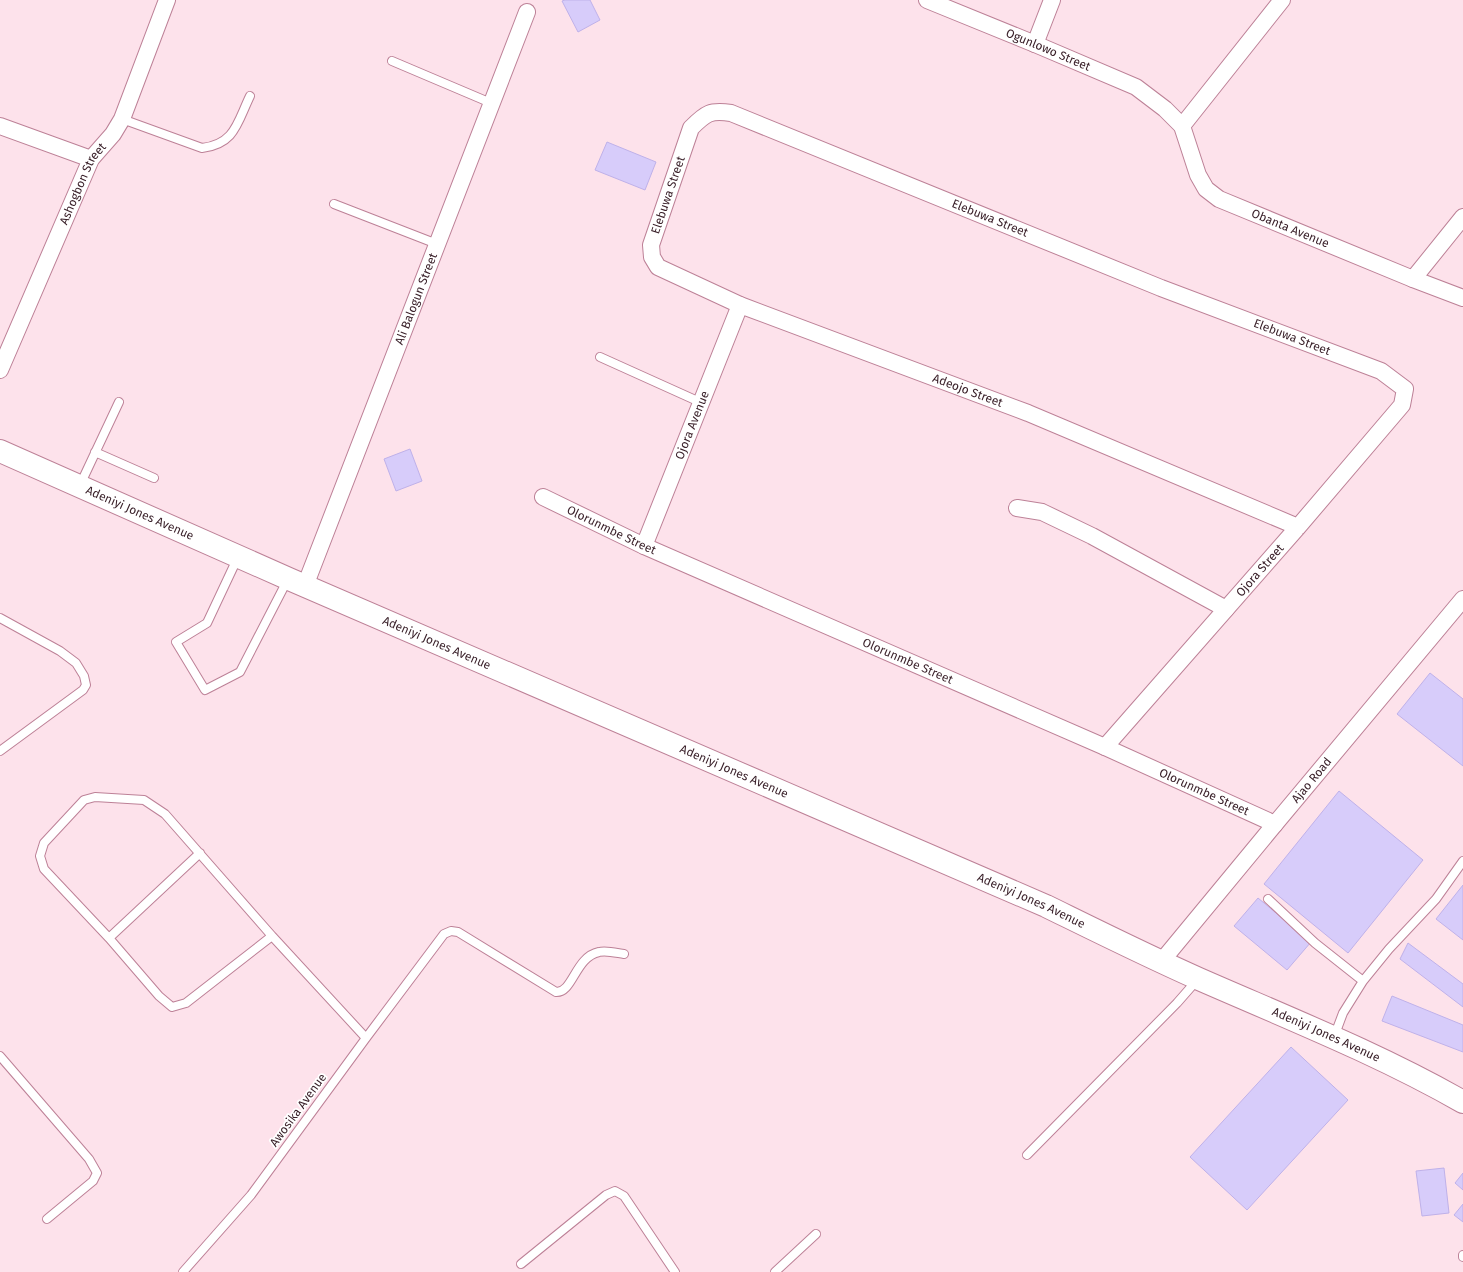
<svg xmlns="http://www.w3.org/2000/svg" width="1463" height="1272" viewBox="0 0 1463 1272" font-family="'Fira Sans',sans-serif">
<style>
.building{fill:#d7ccfa;stroke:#bfb1e9}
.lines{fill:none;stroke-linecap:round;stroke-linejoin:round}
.lane-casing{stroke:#bd8197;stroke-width:10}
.street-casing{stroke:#bd8197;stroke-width:18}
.secondary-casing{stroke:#bd8197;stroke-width:24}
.lane{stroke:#fff;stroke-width:8}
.street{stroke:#fff;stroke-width:16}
.secondary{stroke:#fff;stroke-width:22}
.labels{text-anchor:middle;stroke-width:3.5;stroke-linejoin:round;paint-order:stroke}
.street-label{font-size:12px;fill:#3b222b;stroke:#fff}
</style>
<rect width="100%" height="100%" fill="#fde2eb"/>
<path class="building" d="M565 0H590L600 20 578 32 562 1Z
M607 142 656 162 645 190 595 170Z
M410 449 422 481 396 491 384 459Z
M1430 673 1463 699V766L1397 714Z
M1339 791 1423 860 1348 953 1264 884Z
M1463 885V940L1436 919Z
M1258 898 1311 942 1287 970 1234 926Z
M1408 943 1463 984V1007L1400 959Z
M1392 996 1463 1025V1052L1382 1021Z
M1291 1047 1348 1100 1247 1210 1190 1157Z
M1444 1168 1449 1213 1422 1216 1416 1171Z
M1463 1173V1190L1455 1183Z
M1463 1204V1222L1454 1215Z"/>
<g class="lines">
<defs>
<path id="lane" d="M392 61 491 103
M122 119 202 148C235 144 237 123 250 96
M334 204 437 244
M600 357 702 403
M95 452 154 478
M80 485 119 402
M238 557 207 623 176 642 205 690 240 672 288 579
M0 618 60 651 76 663 84 676 86 685 83 690 0 751
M1268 899 1315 943 1363 981
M272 936 186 1003 172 1007 159 996 109 938 44 869 40 856 44 843 84 800 95 797 144 800 165 814 272 936 366 1038
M109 938 200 853
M1334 1037 1343 1013 1363 981 1389 949 1436 899 1463 861
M0 1056 89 1159 97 1173 93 1181 47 1219
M1027 1155 1177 1003 1198 979
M1463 1255V1257
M521 1264 606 1195 615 1191 624 1196 675 1272
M183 1272 251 1195 366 1038 444 934 451 931 458 932 556 992C573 993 575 957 599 952 606 950 617 953 624 954
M775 1272 816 1234"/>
<g id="street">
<path id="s1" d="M927 0 1035 44 1136 87 1165 109 1182 126 1198 175 1206 189 1219 199 1413 279 1463 298"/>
<path d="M1035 44 1052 0"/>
<path d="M0 126 91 159"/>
<path d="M1182 126 1282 0"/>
<path d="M1413 279 1463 217"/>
<path id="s2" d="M0 370 91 159 113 134 122 119 167 0"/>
<path id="s3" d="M543 497 644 546 1105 747 1275 824"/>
<path d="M1017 508 1042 512 1092 536 1226 609"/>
<path id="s4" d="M644 546 740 305"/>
<path id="s5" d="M305 586 527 12"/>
<path id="s6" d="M1105 747 1298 527 1402 405 1405 389 1381 371 1161 288 731 113C710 110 706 113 691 128L651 245 652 257 658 267 740 305 1028 413 1298 527"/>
<path id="s7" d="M1161 962 1275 824 1463 599"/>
</g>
<g id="secondary">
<path id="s8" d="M0 451 289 579 1046 906C1097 931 1147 956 1199 979 1288 1018 1379 1054 1463 1102"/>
</g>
</defs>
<use href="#lane" class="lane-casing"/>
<use href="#street" class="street-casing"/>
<use href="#secondary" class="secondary-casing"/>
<use href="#lane" class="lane"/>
<use href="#street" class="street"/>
<use href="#secondary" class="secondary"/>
</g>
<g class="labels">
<g class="street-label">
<text dy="4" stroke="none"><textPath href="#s1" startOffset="131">Ogunlowo Street</textPath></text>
<text dy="4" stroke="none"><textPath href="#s2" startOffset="204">Ashogbon Street</textPath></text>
<text transform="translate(668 195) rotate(-71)" y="4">Elebuwa Street</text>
<text transform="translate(990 218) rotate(22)" y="4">Elebuwa Street</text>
<text dy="4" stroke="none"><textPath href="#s1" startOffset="448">Obanta Avenue</textPath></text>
<text dy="4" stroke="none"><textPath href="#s5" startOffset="308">Ali Balogun Street</textPath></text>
<text transform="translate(1292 337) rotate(21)" y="4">Elebuwa Street</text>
<text dy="4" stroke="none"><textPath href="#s6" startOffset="1725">Adeojo Street</textPath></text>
<text dy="4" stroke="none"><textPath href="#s4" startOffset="130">Ojora Avenue</textPath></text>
<text dy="4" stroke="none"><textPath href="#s8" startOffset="153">Adeniyi Jones Avenue</textPath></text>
<text dy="4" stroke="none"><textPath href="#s3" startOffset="76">Olorunmbe Street</textPath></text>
<text dy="4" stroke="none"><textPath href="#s6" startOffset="235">Ojora Street</textPath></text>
<text dy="4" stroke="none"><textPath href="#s8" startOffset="477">Adeniyi Jones Avenue</textPath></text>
<text dy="4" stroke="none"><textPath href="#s3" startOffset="400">Olorunmbe Street</textPath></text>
<text dy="4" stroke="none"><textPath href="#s8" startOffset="801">Adeniyi Jones Avenue</textPath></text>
<text dy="4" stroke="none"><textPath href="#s7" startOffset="236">Ajao Road</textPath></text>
<text dy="4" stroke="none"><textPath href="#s3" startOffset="724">Olorunmbe Street</textPath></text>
<text dy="4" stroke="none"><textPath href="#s8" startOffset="1125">Adeniyi Jones Avenue</textPath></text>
<text dy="4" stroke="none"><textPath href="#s8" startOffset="1449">Adeniyi Jones Avenue</textPath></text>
<text transform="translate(298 1110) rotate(-54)" y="4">Awosika Avenue</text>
</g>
</g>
</svg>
